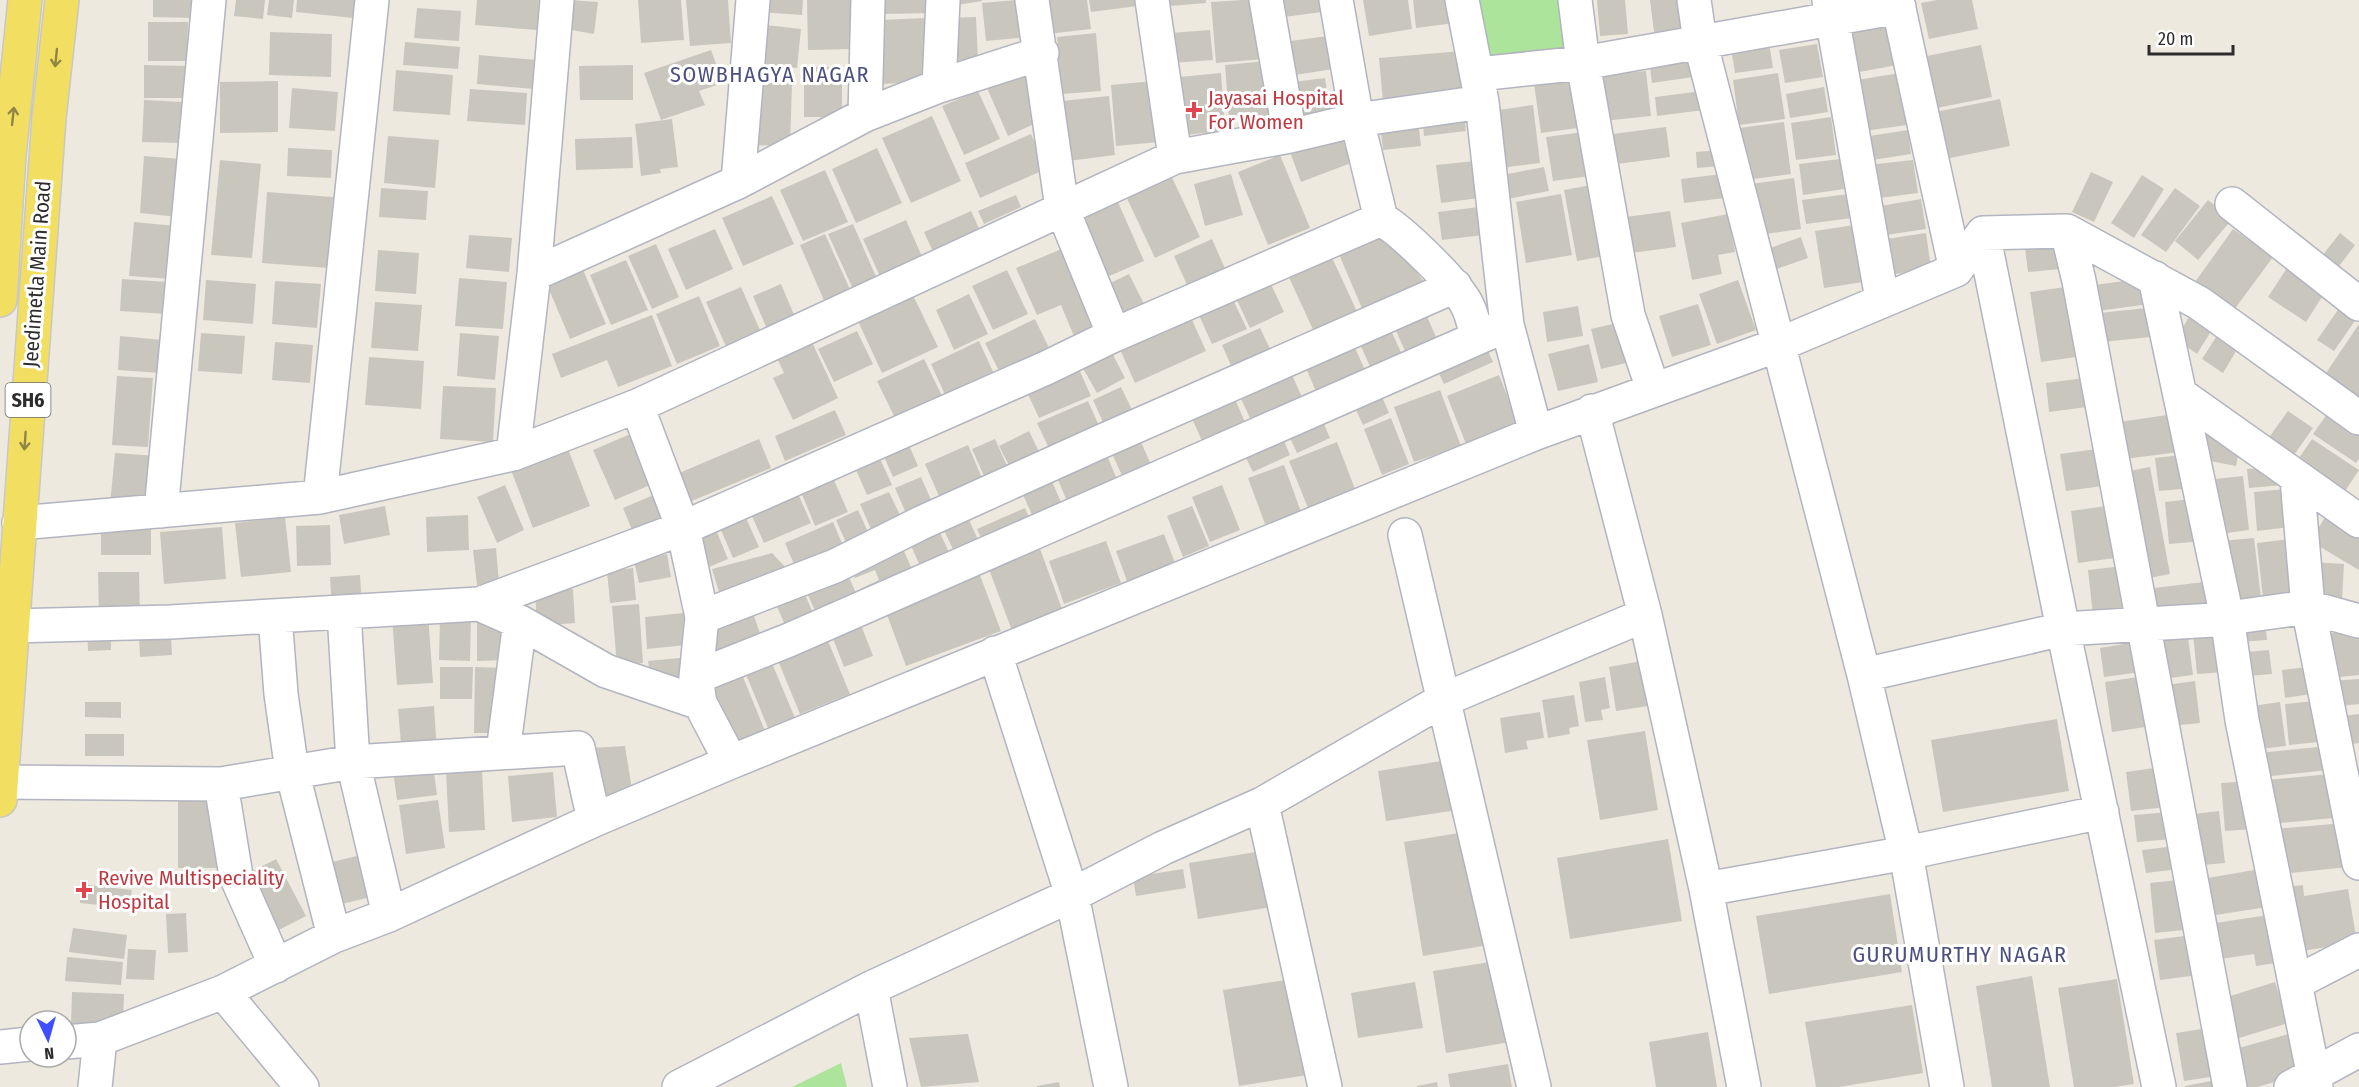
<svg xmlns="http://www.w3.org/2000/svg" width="2359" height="1087" viewBox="0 0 2359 1087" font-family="'Fira Sans Condensed',sans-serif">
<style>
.green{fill:#ade49c}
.building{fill:#c9c7bd}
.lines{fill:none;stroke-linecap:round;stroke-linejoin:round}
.minor-casing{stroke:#b2b4c0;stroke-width:36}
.major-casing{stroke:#c8c8c8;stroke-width:36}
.minor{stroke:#fff;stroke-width:33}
.major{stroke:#f2de60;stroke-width:33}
.oneway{stroke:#8f8546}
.health-dot{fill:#e0444e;stroke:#fff;stroke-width:2}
.labels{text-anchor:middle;stroke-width:6;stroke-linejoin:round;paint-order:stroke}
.shield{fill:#fff;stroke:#6b6b6b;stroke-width:1.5}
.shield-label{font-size:20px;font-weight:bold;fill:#2c2c2c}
.health-label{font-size:21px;fill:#be3a42;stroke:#fff;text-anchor:start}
.street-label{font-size:21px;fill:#2c2c2c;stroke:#fff}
.neighbourhood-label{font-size:22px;letter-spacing:1.5px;fill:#4c507e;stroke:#fff}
</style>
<rect width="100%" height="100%" fill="#eee9df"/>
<path class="green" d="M1477 0H1564L1571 49 1487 62Z
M841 1063 847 1087H792Z"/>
<path class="building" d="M153 0H192V18L153 17Z
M236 0H265L263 19 234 16Z
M269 0H294L292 18 267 15Z
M297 0H355L353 18 296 12Z
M477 0H539L537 30 475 25Z
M570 0 598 2 594 34 566 29Z
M638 0H681L684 40 641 43Z
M686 0H728L731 43 690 46Z
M760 0H803L802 15 759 12Z
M807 0H850L852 49 808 50Z
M884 0H933V13L884 14Z
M951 0H982V1L951 6Z
M1016 0 1019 38 986 41 982 3Z
M1043 0H1087L1091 29 1048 34Z
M1089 0H1137L1138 6 1091 12Z
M1170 0H1206V3L1170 6Z
M1242 0H1260L1265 59 1216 63 1211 2Z
M1282 0H1328L1330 11 1284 17Z
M1363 0H1408L1412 29 1369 36Z
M1413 0H1452L1455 23 1416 28Z
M1597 0H1625L1628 34 1600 36Z
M1650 0H1681L1684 29 1654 32Z
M1937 0H1972L1978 29 1929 39 1921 3Z
M417 8 461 11 459 41 414 38Z
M976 17 978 60 946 61 944 18Z
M926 18 929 81 883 84 879 20Z
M1889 18 1897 65 1849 74 1841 26Z
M148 22H188L187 61H148Z
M757 24 801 29 797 68 752 63Z
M1210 30 1213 60 1172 63 1170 33Z
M270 32 332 34 331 77 269 75Z
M1096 33 1101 91 1062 94 1057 37Z
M1335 35 1340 68 1295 75 1291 41Z
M405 42 460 47 458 69 403 65Z
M1769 42 1773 68 1735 73 1731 49Z
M1817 44 1823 77 1785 83 1779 50Z
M1981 45 1992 97 1937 108 1927 56Z
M711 50 723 83 699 91 705 105 661 120 644 73Z
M1462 51 1466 94 1383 102 1379 58Z
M1691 54 1693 77 1652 83 1649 60Z
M479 55 537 60 534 89 477 84Z
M1267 61 1272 116 1229 119 1225 65Z
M144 65 187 66V98H144Z
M633 65V100H580L579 66Z
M1021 65 1045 119 1008 136 984 81Z
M804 67H842V117H804Z
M396 70 453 75 450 115 393 111Z
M1646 71 1651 116 1603 121 1598 76Z
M1221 73 1225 131 1184 135 1179 77Z
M1778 73 1785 119 1739 125 1733 80Z
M1900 73 1907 125 1864 131 1857 80Z
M1325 78 1331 118 1299 123 1293 82Z
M1578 78 1585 127 1541 133 1534 84Z
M278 81V132L220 133V82Z
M1154 81 1159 142 1116 146 1111 85Z
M749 82 792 84 790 146 747 145Z
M1824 87 1828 112 1790 118 1786 94Z
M292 88 338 92 335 131 289 128Z
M470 89 527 93 525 125 467 121Z
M978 91 1000 139 964 155 942 106Z
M1702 91 1704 110 1657 116 1655 97Z
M1109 96 1115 155 1068 161 1062 101Z
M2000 99 2010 146 1945 159 1935 112Z
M144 100 183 102 182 143 142 142Z
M1533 105 1540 163 1500 168 1492 111Z
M1464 111 1466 131 1424 136 1422 116Z
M932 116 961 181 911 203 882 138Z
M1831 117 1836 155 1796 160 1791 123Z
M672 119 678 167 660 169 661 173 641 176 635 124Z
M1418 120 1421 146 1383 150 1380 124Z
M1784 122 1791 174 1746 180 1739 128Z
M1666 127 1670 157 1617 164 1613 134Z
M1339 130 1351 163 1301 182 1289 149Z
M1908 130 1911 154 1866 161 1863 137Z
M1591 131 1597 175 1553 181 1546 137Z
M1031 134 1046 169 980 198 965 163Z
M388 136 439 140 435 188 384 183Z
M632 137 633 168 576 170 575 139Z
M288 148 332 150 331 178 287 176Z
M877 148 902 203 856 223 832 169Z
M1719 150 1721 166 1697 168 1696 152Z
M1280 155 1310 228 1268 245 1238 172Z
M144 156 182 159 178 217 140 213Z
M1840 159 1844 189 1803 195 1799 164Z
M220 160 261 164 252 258 211 255Z
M1913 160 1918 193 1872 199 1868 165Z
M1475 161 1479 198 1441 203 1436 165Z
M1544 167 1549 191 1507 199 1502 175Z
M825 170 848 222 803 241 780 190Z
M1169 171 1200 237 1155 258 1124 192Z
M2091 172 2113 182 2094 222 2072 212Z
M1231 174 1243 215 1205 226 1194 184Z
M1722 174 1725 198 1684 203 1681 179Z
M2142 175 2164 189 2134 238 2111 223Z
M1794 178 1801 229 1758 235 1751 184Z
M1602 183 1616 254 1577 261 1564 190Z
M381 188 428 191 426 220 379 217Z
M2175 188 2200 206 2166 252 2141 235Z
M267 192 333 197 328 268 262 263Z
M1114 193 1144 261 1100 280 1071 211Z
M1561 194 1572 255 1526 263 1516 202Z
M1849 194 1852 218 1806 224 1802 200Z
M1016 195 1021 207 984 224 978 211Z
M772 196 794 244 743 266 722 218Z
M1921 199 1926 229 1880 236 1875 207Z
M2208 200 2232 219 2198 260 2175 241Z
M1479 207 1483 235 1442 240 1438 212Z
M971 211 982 235 935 256 924 232Z
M1670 211 1676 247 1631 253 1626 217Z
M1728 214 1735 252 1718 255 1722 274 1692 280 1681 223Z
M906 220 926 266 884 285 863 239Z
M134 222 176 226 172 279 129 276Z
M853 224 877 279 853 289 828 234Z
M1861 224 1870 281 1824 288 1815 231Z
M715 229 733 269 686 290 668 249Z
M2233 229 2273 257 2234 310 2195 282Z
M1926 233 1931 268 1885 276 1880 240Z
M2340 233 2355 245 2334 273 2318 261Z
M825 234 852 294 826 305 800 245Z
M469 235 512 238 509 272 466 268Z
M1388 235 1431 291 1367 320 1338 252Z
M1801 237 1808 258 1774 270 1767 249Z
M1212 239 1226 271 1188 287 1174 256Z
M656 244 679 297 652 309 628 256Z
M2059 245 2061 269 2028 272 2025 248Z
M1069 246 1102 324 1074 336 1061 305 1037 315 1016 268Z
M378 250 419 253 416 294 375 291Z
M1329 251 1359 316 1316 336 1286 271Z
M626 260 648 310 611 325 590 275Z
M581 265 606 324 570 339 545 280Z
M2289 265 2327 289 2306 322 2268 297Z
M1007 270 1028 314 993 330 972 286Z
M1129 274 1146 308 1121 321 1104 286Z
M459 278 507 282 503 329 455 326Z
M1268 278 1284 312 1250 328 1234 294Z
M2146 278 2150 304 2090 312 2087 286Z
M122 279 168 282 167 314 120 311Z
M206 280 256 284 253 324 203 320Z
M1738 280 1756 330 1717 344 1699 294Z
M275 281 321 284 317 328 272 324Z
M781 284 798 324 770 336 753 296Z
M2072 286 2083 356 2041 362 2030 292Z
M741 287 763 337 729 353 706 302Z
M1227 287 1247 329 1212 344 1193 302Z
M912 293 938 347 882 373 857 319Z
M969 294 988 334 954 350 936 310Z
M699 296 720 346 677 364 656 314Z
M375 302 422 305 418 351 371 348Z
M1698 304 1711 345 1672 357 1659 316Z
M2342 304 2359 315 2334 351 2317 340Z
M2196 305 2218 320 2197 354 2176 339Z
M1578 306 1583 336 1547 342 1543 312Z
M2156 307 2160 336 2093 343 2090 314Z
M1425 312 1440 346 1409 360 1394 326Z
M1189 313 1206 351 1135 383 1118 345Z
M652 315 672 366 618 387 607 360 561 378 552 354Z
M1035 319 1053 356 1003 379 985 343Z
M1617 323 1626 363 1601 369 1591 329Z
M1388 324 1405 361 1374 375 1357 338Z
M2359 324V408L2320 382Z
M2223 326 2244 338 2223 373 2202 359Z
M1260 328 1275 359 1236 377 1222 345Z
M857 331 873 364 834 382 818 349Z
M201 333 245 336 242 374 198 371Z
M460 333 499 336 495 380 457 376Z
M120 336 163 340 160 373 118 370Z
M1351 339 1369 379 1320 401 1303 361Z
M811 340 838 398 793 420 773 378 784 373 776 356Z
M1483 340 1493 362 1444 384 1434 363Z
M979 341 995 376 947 399 931 364Z
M275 342 313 345 310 383 272 380Z
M1589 344 1598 382 1558 391 1548 354Z
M1109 347 1125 378 1097 393 1080 363Z
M369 357 424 361 421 409 365 405Z
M924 359 942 396 895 418 877 381Z
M1288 366 1306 406 1255 429 1237 390Z
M1078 367 1091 396 1039 418 1026 390Z
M1499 375 1520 428 1468 449 1447 396Z
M117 376 153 378 148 447 112 445Z
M2084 378 2087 407 2049 412 2046 383Z
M1376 383 1389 413 1363 425 1349 395Z
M443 386 496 388 493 442 440 439Z
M1121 387 1136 418 1107 431 1093 400Z
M1231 390 1248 429 1205 448 1188 409Z
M1440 390 1461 446 1414 462 1394 407Z
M1088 401 1104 437 1054 459 1037 423Z
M2332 407 2359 425V459L2356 463 2313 434Z
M835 410 846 435 785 461 775 436Z
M1318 410 1330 438 1297 453 1284 425Z
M2288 411 2313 428 2287 465 2262 447Z
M2174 414 2179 452 2117 460 2112 423Z
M1391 418 1409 464 1382 475 1364 429Z
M1279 429 1290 455 1253 472 1240 446Z
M903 431 918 466 893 477 878 443Z
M1029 431 1043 460 1014 475 999 446Z
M1136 431 1153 469 1125 482 1108 445Z
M635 432 657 482 615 500 593 450Z
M2204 435 2241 443 2236 466 2200 459Z
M759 439 771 468 682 505 670 477Z
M995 439 1012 477 989 487 972 449Z
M2312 439 2359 470 2339 500 2292 468Z
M1337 442 1355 489 1308 508 1289 461Z
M968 445 985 485 942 503 925 464Z
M2104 448 2110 485 2066 491 2060 454Z
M568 449 590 506 533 528 511 470Z
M877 452 892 485 867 495 853 463Z
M115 453 158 456 154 507 110 504Z
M1106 453 1121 489 1071 511 1056 475Z
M2189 454 2193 488 2159 491 2155 458Z
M1284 465 1301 512 1265 524 1248 478Z
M2150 467 2170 574 2139 580 2119 473Z
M1046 468 1061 502 1032 515 1017 481Z
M2279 468 2283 485 2249 488 2247 469Z
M2243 476 2249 530 2212 535 2206 480Z
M921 477 934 507 908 518 895 488Z
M833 478 848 512 815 526 801 492Z
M505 485 524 530 497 543 477 497Z
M1222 485 1240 530 1210 542 1192 497Z
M795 487 811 523 764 543 748 507Z
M2286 489 2290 527 2257 531 2254 492Z
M889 492 906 528 876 541 860 504Z
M658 493 673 526 637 542 623 508Z
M2200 498 2204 541 2169 544 2165 502Z
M2113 505 2122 557 2078 563 2071 511Z
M385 506 390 535 344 544 339 515Z
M1192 506 1209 546 1183 557 1167 516Z
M1025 508 1034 529 987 550 977 529Z
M2331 508 2359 525V570L2310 541Z
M858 510 874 545 851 554 836 520Z
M743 511 759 547 733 558 718 523Z
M966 513 983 551 959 562 941 524Z
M468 515 469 550 427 552 426 517Z
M285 517 291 572 241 577 235 523Z
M101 522H151V555H101Z
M833 522 844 548 796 569 785 543Z
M935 522 953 561 923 573 906 534Z
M330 525 331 565 297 566 296 526Z
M222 527 226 579 164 584 160 532Z
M716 530 728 559 702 570 689 541Z
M1164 534 1175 563 1127 581 1116 551Z
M2254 538 2261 598 2227 602 2221 541Z
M2289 539 2295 594 2263 598 2257 543Z
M899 540 915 576 863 598 860 589 879 580 875 570 855 578 847 562Z
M1106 541 1121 583 1064 604 1049 561Z
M1039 546 1065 617 1014 636 987 564Z
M496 548 499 583 477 585 473 550Z
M772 553 791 573 720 595 712 569Z
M667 554 671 577 639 583 634 561Z
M2313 562 2344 564 2342 599 2311 598Z
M844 566 856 593 820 622 803 584Z
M2123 566 2130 620 2094 625 2088 570Z
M633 568 636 600 610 603 607 571Z
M978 570 1001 631 906 666 883 604Z
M98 572H139L140 617 99 618Z
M360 575 362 606 332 608 330 577Z
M2212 581 2216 615 2150 623 2146 589Z
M800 583 816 620 788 632 772 595Z
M573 589 575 623 537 626 535 591Z
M639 604 643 663 617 666 612 606Z
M752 610 764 645 711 664 705 627Z
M684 613 687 645 647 649 645 617Z
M428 614 433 683 397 685 392 617Z
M440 616H471L470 661 439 660Z
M858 617 873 656 844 667 829 628Z
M2265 619 2267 640 2240 642 2238 621Z
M509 620 510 660 477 661V621Z
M111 625V650L88 651 87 626Z
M2187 630 2193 675 2162 679 2156 633Z
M2359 630V675L2330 678 2325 634Z
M824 631 850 694 800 714 774 651Z
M2221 631 2225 672 2197 674 2193 634Z
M171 634 172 655 140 657 139 636Z
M2136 642 2141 672 2104 677 2100 648Z
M2269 650 2272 674 2238 677 2236 653Z
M769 656 795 718 768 728 743 667Z
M690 657 693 690 651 682 648 661Z
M1641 661 1648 706 1616 711 1609 667Z
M440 667H473L472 699H440Z
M475 667 505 668V733H474Z
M739 667 765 731 736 744 709 680Z
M2308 667 2312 694 2285 698 2282 670Z
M2144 676 2152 726 2112 732 2105 682Z
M1605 677 1610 708 1601 710 1603 720 1585 722 1579 682Z
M2359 679V704L2333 707 2330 681Z
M2195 681 2200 723 2170 726 2166 685Z
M1574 695 1579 726 1569 728 1570 734 1548 738 1542 700Z
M2314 701 2319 742 2289 745 2285 704Z
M85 702H121V718L85 717Z
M2280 702 2286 746 2250 750 2245 707Z
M434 706 437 752 402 755 398 709Z
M1540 712 1544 738 1526 741 1528 749 1505 753 1500 718Z
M2359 714V743L2339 746 2335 717Z
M2057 719 2069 791 1943 812 1931 740Z
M1645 731 1658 810 1600 820 1587 740Z
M85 734H124V756H85Z
M625 746 633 796 599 802 591 748Z
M2327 746 2329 770 2262 777 2259 753Z
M1454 759 1463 809 1386 821 1378 771Z
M433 765 437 795 397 800 393 770Z
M2161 767 2166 807 2131 811 2126 772Z
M482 770 485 830 449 832 446 772Z
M553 772 557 817 512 822 508 776Z
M2330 774 2333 818 2270 824 2266 780Z
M2251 781 2254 829 2225 831 2221 783Z
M178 792H217V868H178Z
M438 800 445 848 406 854 399 805Z
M2219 811 2225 863 2191 866 2185 815Z
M2171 812 2173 839 2137 842 2134 815Z
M2344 823 2348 867 2280 874 2275 829Z
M1471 831 1489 945 1423 956 1404 842Z
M1668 839 1682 921 1570 939 1557 858Z
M2176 846 2179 869 2146 873 2142 850Z
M1262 851 1272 907 1198 919 1189 863Z
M365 854 375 896 342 904 332 862Z
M276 859 306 916 271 934 241 877Z
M1183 869 1186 888 1136 896 1133 877Z
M2260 869 2267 907 2203 917 2196 880Z
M2187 879 2192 929 2155 933 2150 883Z
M80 884 132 890 129 908 80 903Z
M2303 885 2304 896 2348 889 2357 942 2296 952 2285 887Z
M1890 894 1902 972 1769 994 1756 916Z
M186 913 188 952 168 953 166 914Z
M2268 915 2275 963 2256 966 2254 954 2214 960 2209 924Z
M73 928 127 935 124 959 69 952Z
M2200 934 2205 974 2160 980 2154 940Z
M128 949 156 950 154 980 126 979Z
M67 957 123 962 121 985 65 981Z
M1496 961 1510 1042 1446 1053 1433 971Z
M2032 976 2050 1087H1992L1976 986Z
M1291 979 1307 1075 1239 1086 1223 990Z
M2117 979 2134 1084 2114 1087H2074L2058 988Z
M1415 982 1423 1028 1358 1038 1351 993Z
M2275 982 2288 1023 2236 1039 2224 998Z
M72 992 124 994 123 1020 104 1019 103 1026 71 1025Z
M1912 1005 1923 1073 1839 1087H1816L1805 1022Z
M2208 1028 2217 1076 2184 1081 2176 1033Z
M1708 1032 1717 1087H1656L1649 1042Z
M2296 1032 2308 1072 2257 1087H2246L2235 1049Z
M968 1034 979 1082 921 1087 909 1038Z
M1508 1064 1512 1087H1450L1448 1074Z
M2221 1079 2222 1087H2185V1086Z
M1059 1082 1060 1087H1037V1086Z
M1437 1082 1438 1087H1417V1086Z"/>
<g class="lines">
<defs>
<path id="minor" d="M1032 0 1062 208 1114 335
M1152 0 1175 157
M1266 0 1290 136
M1336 0 1357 120 1381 219C1401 230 1457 284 1467 305 1472 314 1474 326 1477 336
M1462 0 1482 102 1507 325 1536 433
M1575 0 1583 63 1628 315 1653 389
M1694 0 1700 41 1864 675 1906 853 1947 1087
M1829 0 1882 299
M1897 0 1956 270
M1478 74 1583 63 1899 7
M939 86 943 0
M865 115 868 0
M738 182 753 0
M2232 204 2359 304
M2067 231 2079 281 2230 1087
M1983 233 2063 629 2159 1087
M534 274 738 182 865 115 939 86 1042 53
M2155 278 2227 617 2242 720 2316 1087
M2181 395 2359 521
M637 406 683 528 702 617 696 677 700 703 731 762
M1592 411 1645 615 1706 889 1744 1087
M513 454 534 274 557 0
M2297 479 2308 607 2359 863
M320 497 372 0
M161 511 209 0
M19 523 320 497 513 454 637 406 1175 157 1290 136 1357 120 1482 102
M1405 535 1534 1087
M479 604 683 528 1046 368 1114 335 1381 219
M344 612 353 762 389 915
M275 616 281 694 292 771 334 936
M702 617 835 566 921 523 1100 442 1455 286
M11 626 170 622 479 604 520 622 606 671 700 703
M995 653 1072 895 1111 1087
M1864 675 2063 629 2214 620 2308 607 2359 621
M696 677 789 640 1507 325
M503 752 520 622
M1 782 221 784 353 762 578 748 594 820
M221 784 236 876 276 966
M1262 804 1325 1087
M1706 889 1906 853 2102 812
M2295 983 2359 950
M871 988 890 1087
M223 992 302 1087
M66 1042 100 1039 223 992 334 936 389 915 594 820 731 762 1536 433 1778 345 1956 270 1983 233 2067 231 2199 303 2359 418
M0 1047 30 1044
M95 1087 100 1039
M679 1087 871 988 1072 895 1163 848 1262 804 1443 700 1645 615
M2291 1087 2359 1050"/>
<path id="major" d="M0 300 9 155 25 0
M0 800 49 118 62 0"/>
</defs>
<use href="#minor" class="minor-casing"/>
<use href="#major" class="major-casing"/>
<use href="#minor" class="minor"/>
<use href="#major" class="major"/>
</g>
<defs><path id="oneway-shaft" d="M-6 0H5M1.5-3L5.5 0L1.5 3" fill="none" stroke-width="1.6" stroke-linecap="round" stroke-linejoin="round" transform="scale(1.5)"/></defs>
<g class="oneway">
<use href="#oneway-shaft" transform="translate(56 58) rotate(96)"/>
<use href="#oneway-shaft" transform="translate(13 116) rotate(-84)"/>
<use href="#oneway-shaft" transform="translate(25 441) rotate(94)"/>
</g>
<g class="health-dot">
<path d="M1191 101h6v6h6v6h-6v6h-6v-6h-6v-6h6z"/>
<path d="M81 881h6v6h6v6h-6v6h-6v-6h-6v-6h6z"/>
</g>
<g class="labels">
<rect class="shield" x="5.5" y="383" width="45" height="34" rx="4.5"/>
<g class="shield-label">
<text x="28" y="407">SH6</text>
</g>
<g class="health-label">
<text x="1208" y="105">Jayasai Hospital<tspan x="1208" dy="24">For Women</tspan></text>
<text x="98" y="885">Revive Multispeciality<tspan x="98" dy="24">Hospital</tspan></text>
</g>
<g class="street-label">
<text transform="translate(37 274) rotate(-86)" y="7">Jeedimetla Main Road</text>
</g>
<g class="neighbourhood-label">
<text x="770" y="82">SOWBHAGYA NAGAR</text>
<text x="1960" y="962">GURUMURTHY NAGAR</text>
</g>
</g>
<g transform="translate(48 1039) rotate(175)"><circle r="28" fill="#ffffff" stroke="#ababab" stroke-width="1.5"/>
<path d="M0-4.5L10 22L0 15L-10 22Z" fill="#3f4ffb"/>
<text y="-9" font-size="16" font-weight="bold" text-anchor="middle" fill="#2c2c2c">N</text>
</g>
<path d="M2149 45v9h84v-9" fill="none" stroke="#2c2c2c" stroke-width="3"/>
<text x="2158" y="45" font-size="18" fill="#2c2c2c" stroke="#ffffff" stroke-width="4.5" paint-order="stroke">20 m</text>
</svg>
